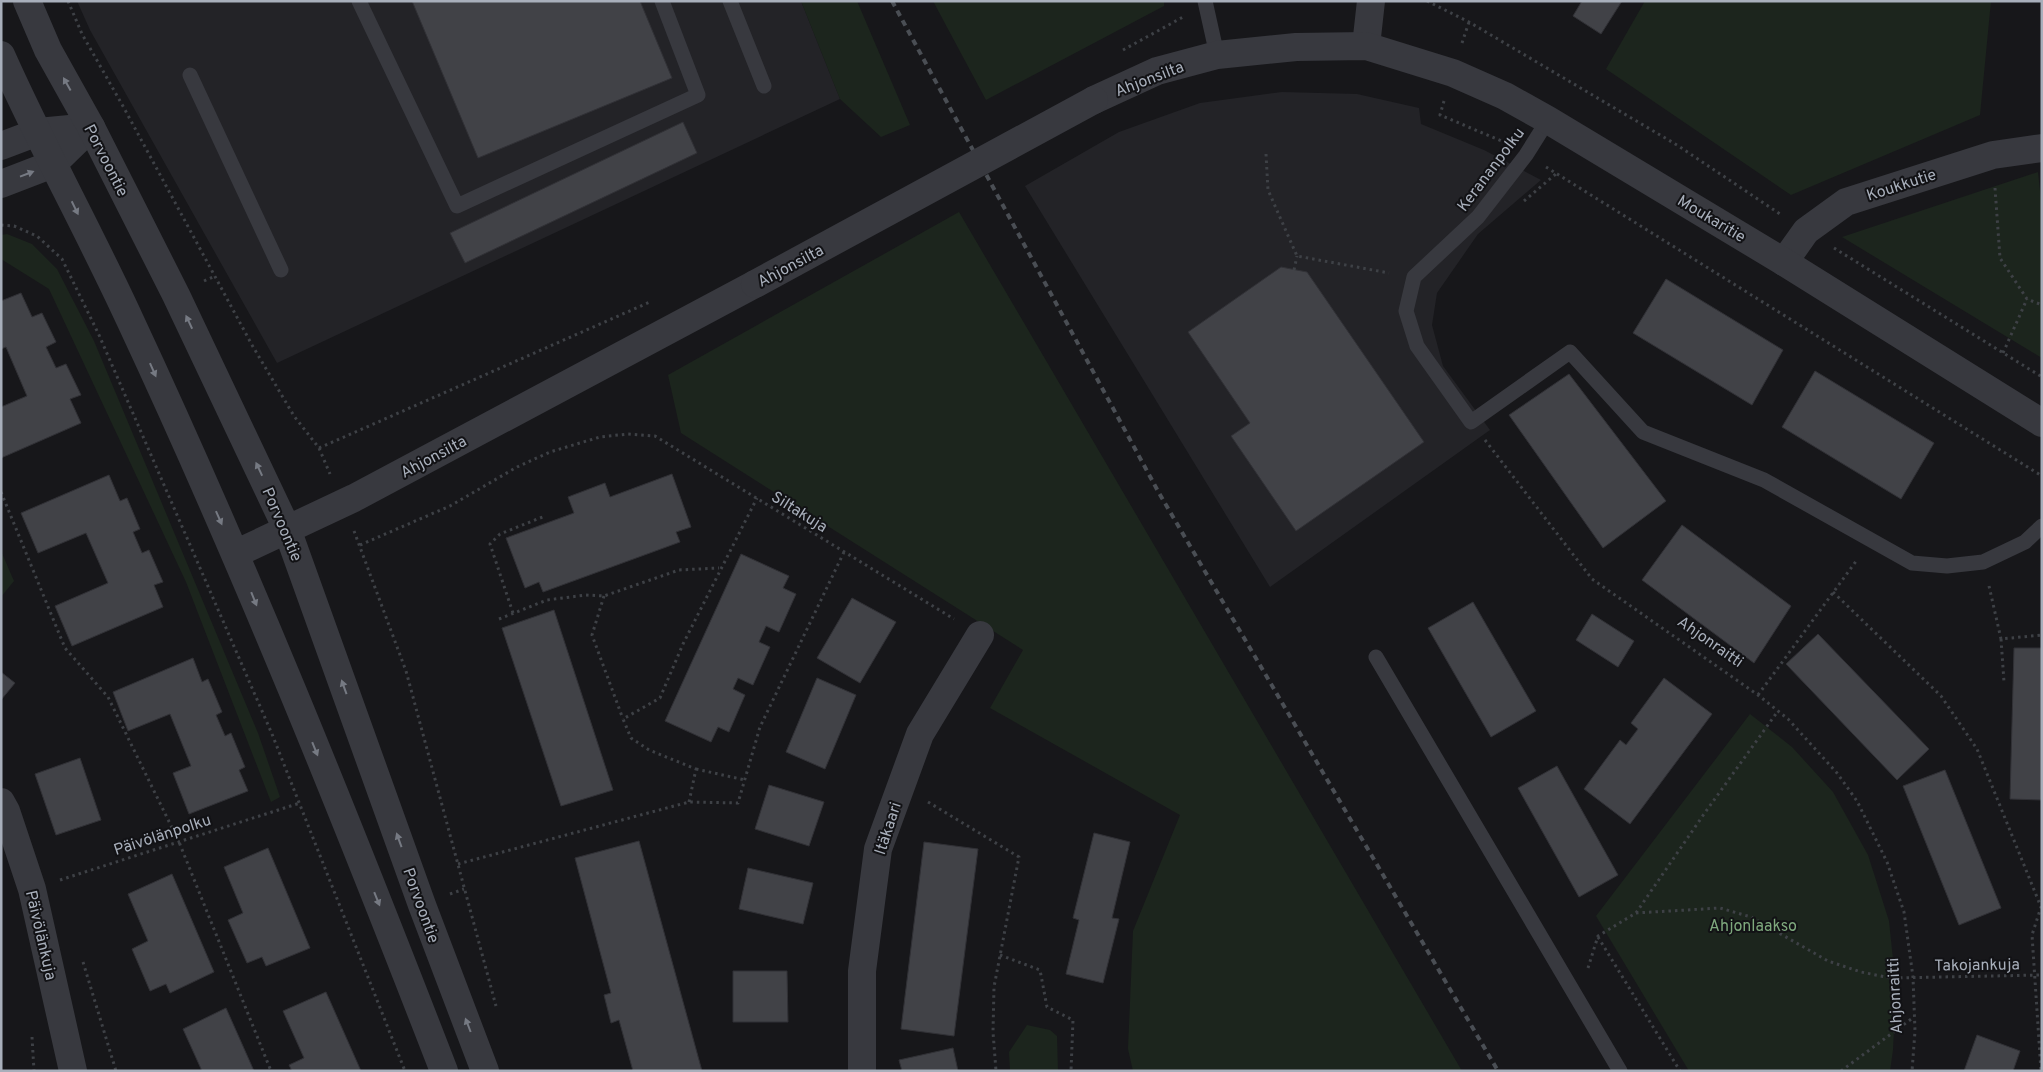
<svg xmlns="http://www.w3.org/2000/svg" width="2043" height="1072" viewBox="0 0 2043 1072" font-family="Overpass,sans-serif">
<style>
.built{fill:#232327}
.green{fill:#1c251d}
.building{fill:#414247;stroke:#313136}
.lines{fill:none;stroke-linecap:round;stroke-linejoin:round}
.path{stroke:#3e4146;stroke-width:3;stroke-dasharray:2.5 4;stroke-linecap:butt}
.service{stroke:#38393f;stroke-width:15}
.minor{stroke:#38393f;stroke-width:28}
.tertiary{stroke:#38393f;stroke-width:28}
.rail{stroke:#4a4e54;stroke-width:4;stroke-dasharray:6 5;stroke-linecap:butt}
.tertiary-bridge{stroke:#38393f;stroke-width:28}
.oneway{fill:#767a83}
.labels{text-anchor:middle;stroke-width:4;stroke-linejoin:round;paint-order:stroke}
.street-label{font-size:16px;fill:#a8afbb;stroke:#121215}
.park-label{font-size:16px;fill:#7ea87d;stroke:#121215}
</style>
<rect width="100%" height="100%" fill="#17171a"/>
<path class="built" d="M77 1H801L840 99 277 363 90 30Z
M1282 92 1357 94 1419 108 1421 124 1484 150 1541 180 1478 234 1437 293 1432 325 1443 366 1490 430 1270 587 1025 186 1119 132 1200 103Z"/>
<path class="green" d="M801 1H857L910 125 881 137 840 99Z
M933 1H1164V6L986 100Z
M1645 1H1991L1980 115 1791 195 1606 69Z
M2038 172 2042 210V358L1842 237Z
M959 212 1462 1071H1133L1128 1049 1133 931 1180 815 990 708 1023 650 681 433 668 375Z
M7 234 32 244 57 269 94 341 258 733 280 797 271 802 186 582 49 289 1 259V235Z
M1 551 14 581 1 597Z
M1750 714 1792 747 1833 792 1868 855 1889 921 1896 988 1893 1050 1890 1071H1689L1596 916Z
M1027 1025 1050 1030 1057 1036 1058 1071H1010L1009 1052Z"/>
<path class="building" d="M412 1H640L672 78 478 158Z
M1582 1H1622L1601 34 1573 16Z
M683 122 697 153 465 263 450 233Z
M1281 267 1307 272 1424 442 1296 531 1231 436 1250 423 1188 332Z
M1666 279 1783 350 1752 405 1633 333Z
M21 293 32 317 42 313 56 342 46 347 56 368 66 364 81 395 70 399 81 423 1 458V407L27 396 6 347 1 349V301Z
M1815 371 1934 443 1901 499 1782 427Z
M1569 374 1666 501 1603 548 1509 415Z
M672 474 691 527 676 532 680 542 543 592 539 582 525 588 506 538 574 513 568 497 605 483 610 497Z
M109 475 120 501 127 498 140 529 133 532 142 553 149 550 163 582 154 585 163 607 72 646 55 606 108 583 86 533 38 553 21 513Z
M1682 525 1791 606 1754 663 1642 580Z
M741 554 789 576 783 588 796 594 779 632 766 626 759 642 770 647 753 685 738 678 733 689 745 695 729 732 718 727 711 742 665 721Z
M852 598 896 622 860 683 817 658Z
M1473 602 1536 711 1491 737 1428 628Z
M554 610 613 790 561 806 502 628Z
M1592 614 1634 641 1618 667 1576 640Z
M1818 634 1929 749 1897 780 1786 664Z
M2014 648H2042V800L2010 799Z
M193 658 202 682 208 679 222 712 216 715 225 736 231 733 245 767 239 770 248 791 189 814 173 773 191 766 170 714 128 731 113 692Z
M1 672 15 683 1 700Z
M817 678 856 695 825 769 786 752Z
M1664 678 1712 714 1630 824 1584 789 1620 740 1626 745 1638 729 1631 723Z
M80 758 101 820 56 835 35 774Z
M1557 766 1618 875 1579 897 1518 788Z
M1945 770 2001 908 1959 925 1903 786Z
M769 785 824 802 809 846 755 829Z
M1094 833 1130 842 1112 918 1119 919 1103 983 1066 974 1079 920 1073 918Z
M639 841 702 1071H633L619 1020 611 1023 604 995 611 993 575 858Z
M924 842 978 849 954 1036 901 1029Z
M268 848 310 948 266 966 262 957 247 963 228 920 243 913 224 867Z
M748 868 813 883 803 924 739 909Z
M172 874 214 972 170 993 166 984 150 991 132 949 148 941 128 894Z
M733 971H787L788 1022H733Z
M326 992 361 1071H292L289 1065 304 1058 283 1011Z
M226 1008 254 1071H202L183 1029Z
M1977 1035 2020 1051 2013 1071H1964Z
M953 1048 958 1071H902L899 1060Z"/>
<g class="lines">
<path class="path" d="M68 1 82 34 124 108 252 345 294 416 319 448 330 474
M1427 1 1469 22 1677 145 1780 214
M1462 43 1469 22
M1123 50 1183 17
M1444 101 1440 115 1504 142
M1266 154 1268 190 1297 256 1389 273
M1546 167 2042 476
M1995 188 2000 258 2027 299 2042 305
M1524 201 1557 173
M1 225 14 226 37 236 62 259 99 335 272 734 405 1071
M1834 248 2042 377
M1294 270 1297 256
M204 281 215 276
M2003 353 2027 299
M1485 440 1592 579 1758 695 1788 719 1837 773 1857 801 1887 862 1904 912 1913 977 1915 1031 1912 1071
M319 448 650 302
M1 492 65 648 108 697 179 842 271 1071
M354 531 406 671 496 1006
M360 545 450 506 517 467 550 452 600 437 628 434 655 436 954 619
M1989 586 2001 639 2042 635
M1833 592 1941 696 1977 749 2041 907 2032 935 2041 1071
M604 596 592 635 623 719
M513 613 490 544 500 534 545 516
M499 619 547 600 586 595 604 596 679 570 719 568
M2001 639 2004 682
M1758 695 1857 560
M696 769 745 780
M689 802 696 769 649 750 631 738 623 719 660 698 683 644 757 498
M928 802 1019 857 994 987 993 1032 996 1071
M458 864 689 802 738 803 760 727 844 552
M60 880 300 803
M450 894 464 889
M1636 913 1720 908 1751 917 1828 961 1861 972 1891 978 2042 975
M1598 937 1680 1071
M1000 955 1040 970 1047 1007 1073 1020 1071 1071
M83 962 116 1071
M1588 968 1598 936 1636 913 1704 814 1778 711
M32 1037 34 1071
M1841 1071 1914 1017"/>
<path class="service" d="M359 1 457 206 698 95 662 1
M730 1 764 86
M1205 1 1217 55
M190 75 281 270
M1548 120 1526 155 1478 217 1414 277 1406 311 1417 346 1471 422 1570 352 1643 432 1764 480 1912 563 1947 566 1983 562 2025 542 2042 526
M1376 657 1620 1071"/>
<path class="minor" d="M1366 46 1371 1
M1 146 38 132 91 127
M1 184 53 164 91 127
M1784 262 1806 231 1846 202 1993 155 2042 148
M1 802 6 811 32 889 73 1071
M862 1071V971L878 849 920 734 980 635"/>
<path class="tertiary" d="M27 1 48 50 91 127 176 295 287 529 422 905 485 1071
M1 55C41 145 89 231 130 320 245 566 346 818 444 1071
M1094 100 1157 71 1217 55 1296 47 1366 46 1453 73 1505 96 1548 120 1784 262 2042 423
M235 554 354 498 755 284"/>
<path class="rail" d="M892 1 1159 493 1498 1071"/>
<path class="tertiary-bridge" d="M755 284 1094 100"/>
</g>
<defs><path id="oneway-solid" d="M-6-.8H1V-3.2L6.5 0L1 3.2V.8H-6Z" transform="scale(1.25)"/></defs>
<g class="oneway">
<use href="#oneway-solid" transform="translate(67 84) rotate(-119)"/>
<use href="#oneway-solid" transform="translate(27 174) rotate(-21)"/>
<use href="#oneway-solid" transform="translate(75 208) rotate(64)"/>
<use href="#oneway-solid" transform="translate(189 322) rotate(-115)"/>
<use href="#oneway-solid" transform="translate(153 370) rotate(66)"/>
<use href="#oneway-solid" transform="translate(259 469) rotate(-115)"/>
<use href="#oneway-solid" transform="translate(219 518) rotate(66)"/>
<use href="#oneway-solid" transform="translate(254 599) rotate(68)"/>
<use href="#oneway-solid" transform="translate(344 687) rotate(-110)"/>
<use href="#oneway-solid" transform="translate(315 749) rotate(68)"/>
<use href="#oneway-solid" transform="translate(399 840) rotate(-110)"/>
<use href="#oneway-solid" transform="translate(377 899) rotate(68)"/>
<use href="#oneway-solid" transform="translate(468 1025) rotate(-111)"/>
</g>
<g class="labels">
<g class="street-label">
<text transform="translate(1149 78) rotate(-21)" y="6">Ahjonsilta</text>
<text transform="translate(107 160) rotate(63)" y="6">Porvoontie</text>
<text transform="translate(1490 169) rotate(-53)" y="6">Kerananpolku</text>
<text transform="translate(1901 184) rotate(-18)" y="6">Koukkutie</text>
<text transform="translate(1712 218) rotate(31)" y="6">Moukaritie</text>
<text transform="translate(790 265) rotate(-28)" y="6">Ahjonsilta</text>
<text transform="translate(433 456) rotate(-28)" y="6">Ahjonsilta</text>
<text transform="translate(800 511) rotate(32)" y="6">Siltakuja</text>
<text transform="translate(283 524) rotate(67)" y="6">Porvoontie</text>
<text transform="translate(1711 641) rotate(35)" y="6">Ahjonraitti</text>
<text transform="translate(887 828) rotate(-72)" y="6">Itäkaari</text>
<text transform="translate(162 834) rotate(-18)" y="6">Päivölänpolku</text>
<text transform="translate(422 905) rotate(70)" y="6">Porvoontie</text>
<text transform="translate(42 935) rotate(77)" y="6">Päivölänkuja</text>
<text transform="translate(1977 964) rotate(-1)" y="6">Takojankuja</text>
<text transform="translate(1894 996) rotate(-93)" y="6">Ahjonraitti</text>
</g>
<g class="park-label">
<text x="1753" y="931">Ahjonlaakso</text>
</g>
</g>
<rect width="2043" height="1072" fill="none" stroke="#a8afbb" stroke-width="5"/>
</svg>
